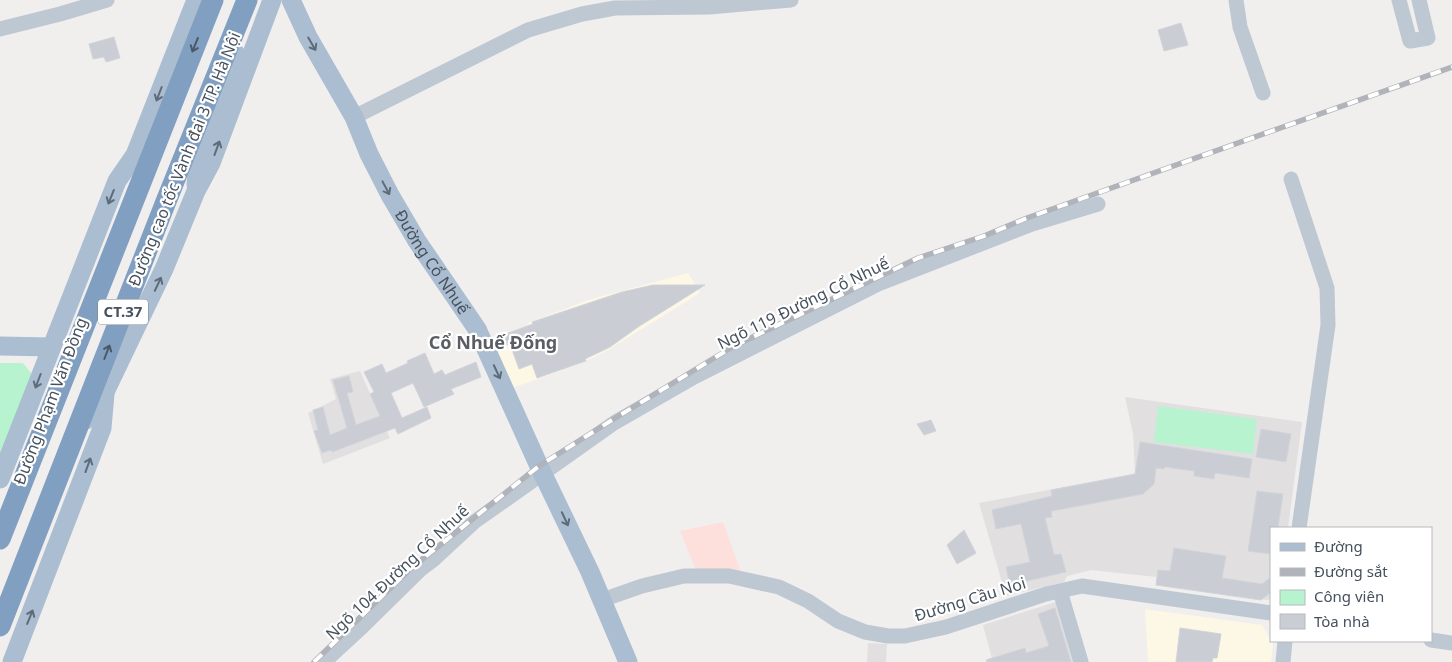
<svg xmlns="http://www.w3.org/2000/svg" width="1452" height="662" viewBox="0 0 1452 662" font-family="'Noto Sans',sans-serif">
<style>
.commercial{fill:#fdf7e5}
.education{fill:#e2dfe0}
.medical{fill:#fddfdc}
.green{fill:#b8f3d0}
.building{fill:#cacdd3;stroke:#d1d4da}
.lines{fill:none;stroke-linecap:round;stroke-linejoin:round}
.minor{stroke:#bdc8d2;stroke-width:15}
.major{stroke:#abbdd0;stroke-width:19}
.highway{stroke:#819fc1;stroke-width:21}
.rail-casing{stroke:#b0b3b9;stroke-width:5.5}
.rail{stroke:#fff;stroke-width:4;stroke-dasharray:11;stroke-linecap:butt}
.oneway{stroke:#5e6c7a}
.oneway2{stroke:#4b5967}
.labels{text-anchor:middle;stroke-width:4.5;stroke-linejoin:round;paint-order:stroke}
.shield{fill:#fff;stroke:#7d858e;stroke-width:1}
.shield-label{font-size:15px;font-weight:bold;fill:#45515d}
.street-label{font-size:16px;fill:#45515d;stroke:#fff}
.neighbourhood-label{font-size:18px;font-weight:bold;fill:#5a5e64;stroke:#fff}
</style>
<rect width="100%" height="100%" fill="#f1eeee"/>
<path class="commercial" d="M688 273 700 293 608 350 580 364 512 388 496 350 532 337 528 323 588 300Z
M1145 609 1262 625 1273 643 1271 662H1148Z"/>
<path class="education" d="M360 371 390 438 323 464 308 413 336 399 330 379Z
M1125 397 1302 422 1288 528H1271V598L1268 600 1156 585 1157 577 1091 570 1067 576 1064 582 1006 596 979 503 1135 474 1133 434Z
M1059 601 1078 662H993L983 625Z
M868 643 887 644 886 662H867Z"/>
<path class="medical" d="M723 522 742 575 697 572 680 531Z"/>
<path class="green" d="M0 363H23L34 377 0 464Z
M1158 406 1257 419 1253 454 1154 442Z"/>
<path class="building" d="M1181 23 1188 45 1164 51 1158 30Z
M114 37 120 58 106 62 104 57 93 59 89 44Z
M653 285H705L638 327 610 347 585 359 586 361 537 378 532 364 519 369 510 344 503 346 500 336 533 324 532 322 622 292Z
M425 353 434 374 442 370 445 375 476 362 481 377 451 389 454 394 424 407 413 383 391 393 402 418 427 407 431 418 398 434 395 428 332 452 331 450 322 453 314 431 318 430 313 410 323 407 330 435 347 428 333 380 349 376 353 392 347 393 356 425 380 416 370 394 374 392 364 372 382 364 386 373 408 363 407 361Z
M931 420 936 431 924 435 917 424Z
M1261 429 1291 434 1286 462 1256 457Z
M1140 442 1252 459 1249 478 1215 473 1214 479 1194 476V471L1165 467 1164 469 1156 468 1154 484 1143 494 1052 511 1051 512 1052 517 1045 518 1054 555 1061 554 1066 572 1010 585 1006 567 1030 562 1021 524 996 529 992 510 1052 496 1051 490 1135 474Z
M1257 491 1283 494 1278 528H1271V554L1248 551Z
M964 530 976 553 957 564 947 545Z
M1174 548 1226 556 1222 578 1262 584 1271 577V592L1261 600 1156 585 1158 570 1170 571Z
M1055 608 1071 662H987L986 660 1025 648 1026 653 1049 646 1038 614Z
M1180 628 1221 634 1217 658H1213L1212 662H1176Z"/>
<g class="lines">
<path class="minor" d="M1236 0 1240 27 1263 93
M1399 0 1410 41 1428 38 1419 0
M0 29 60 14 107 0
M354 117 528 30 582 14 615 8 709 7 791 0
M1291 179 1327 288 1328 325 1299 528
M1060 591 1081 662
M602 600 642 586 684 576H729L779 587 808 601 838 621 865 632 888 636H905L946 627 1046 594 1082 586 1271 613
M1431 640 1452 643
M324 662 362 627 421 569 433 560 474 522 614 423 694 377 878 284 1032 224 1098 204
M1283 662 1285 641"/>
<g class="major">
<path id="s1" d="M291 0 308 37 354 117 369 154 390 195 417 241 477 329 539 466 590 572 628 662"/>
<path d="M196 185 198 160 236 54"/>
<path d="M0 346 51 347"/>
<path d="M86 420 106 390 164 269 196 191 211 163 272 0"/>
<path d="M0 479 117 181 135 155 196 0"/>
<path d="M12 662 102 428 105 394"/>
</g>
<path class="highway" d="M0 539 213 0
M0 626 165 204 247 0"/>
<defs>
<path id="rail" d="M314 662 410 569 539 466 612 420 734 346 918 258 984 236 1027 218 1452 67"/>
</defs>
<use href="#rail" class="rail-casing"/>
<use href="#rail" class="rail"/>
</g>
<defs><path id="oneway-shaft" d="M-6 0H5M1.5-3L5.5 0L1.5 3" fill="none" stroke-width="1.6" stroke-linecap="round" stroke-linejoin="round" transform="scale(1.25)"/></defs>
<g class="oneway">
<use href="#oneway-shaft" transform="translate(312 44) rotate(60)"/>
<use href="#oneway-shaft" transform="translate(159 94) rotate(111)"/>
<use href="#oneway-shaft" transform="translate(217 148) rotate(-70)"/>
<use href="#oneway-shaft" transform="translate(386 188) rotate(62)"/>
<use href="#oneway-shaft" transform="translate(111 197) rotate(112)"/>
<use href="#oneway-shaft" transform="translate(158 284) rotate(-65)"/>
<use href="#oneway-shaft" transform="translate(497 372) rotate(65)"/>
<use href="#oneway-shaft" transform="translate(38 381) rotate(111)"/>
<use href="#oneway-shaft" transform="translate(88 465) rotate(-70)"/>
<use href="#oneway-shaft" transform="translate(565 519) rotate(65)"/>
<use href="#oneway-shaft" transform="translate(30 617) rotate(-68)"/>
</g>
<g class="oneway2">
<use href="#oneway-shaft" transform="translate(195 45) rotate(112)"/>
<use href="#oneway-shaft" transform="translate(107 352) rotate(-69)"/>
</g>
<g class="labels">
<rect class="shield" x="98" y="299.5" width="50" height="25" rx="4"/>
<g class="shield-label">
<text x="123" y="317">CT.37</text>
</g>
<g class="street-label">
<text transform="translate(184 159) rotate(-68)" y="6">Đường cao tốc Vành đai 3 TP. Hà Nội</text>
<text dy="6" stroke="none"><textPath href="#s1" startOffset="298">Đường Cổ Nhuế</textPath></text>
<text transform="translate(803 303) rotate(-26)" y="6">Ngõ 119 Đường Cổ Nhuế</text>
<text transform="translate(50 401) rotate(-69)" y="6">Đường Phạm Văn Đồng</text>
<text transform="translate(397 572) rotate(-43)" y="6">Ngõ 104 Đường Cổ Nhuế</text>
<text transform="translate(970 599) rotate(-17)" y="6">Đường Cầu Noi</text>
</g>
<g class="neighbourhood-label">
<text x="493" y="349">Cổ Nhuế Đống</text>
</g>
</g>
<rect x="1270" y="527" width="162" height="115" fill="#ffffff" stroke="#b5b9be"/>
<rect x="1280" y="543" width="25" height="8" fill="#abbdd0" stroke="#b5b9be"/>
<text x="1314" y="552" font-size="15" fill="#45515d">Đường</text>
<rect x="1280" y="568" width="25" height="8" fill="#b0b3b9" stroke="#b5b9be"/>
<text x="1314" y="577" font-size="15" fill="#45515d">Đường sắt</text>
<rect x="1280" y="590" width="25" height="15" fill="#b8f3d0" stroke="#b5b9be"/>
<text x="1314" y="602" font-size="15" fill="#45515d">Công viên</text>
<rect x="1280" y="614" width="25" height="15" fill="#cacdd3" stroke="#b5b9be"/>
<text x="1314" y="627" font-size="15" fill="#45515d">Tòa nhà</text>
</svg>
